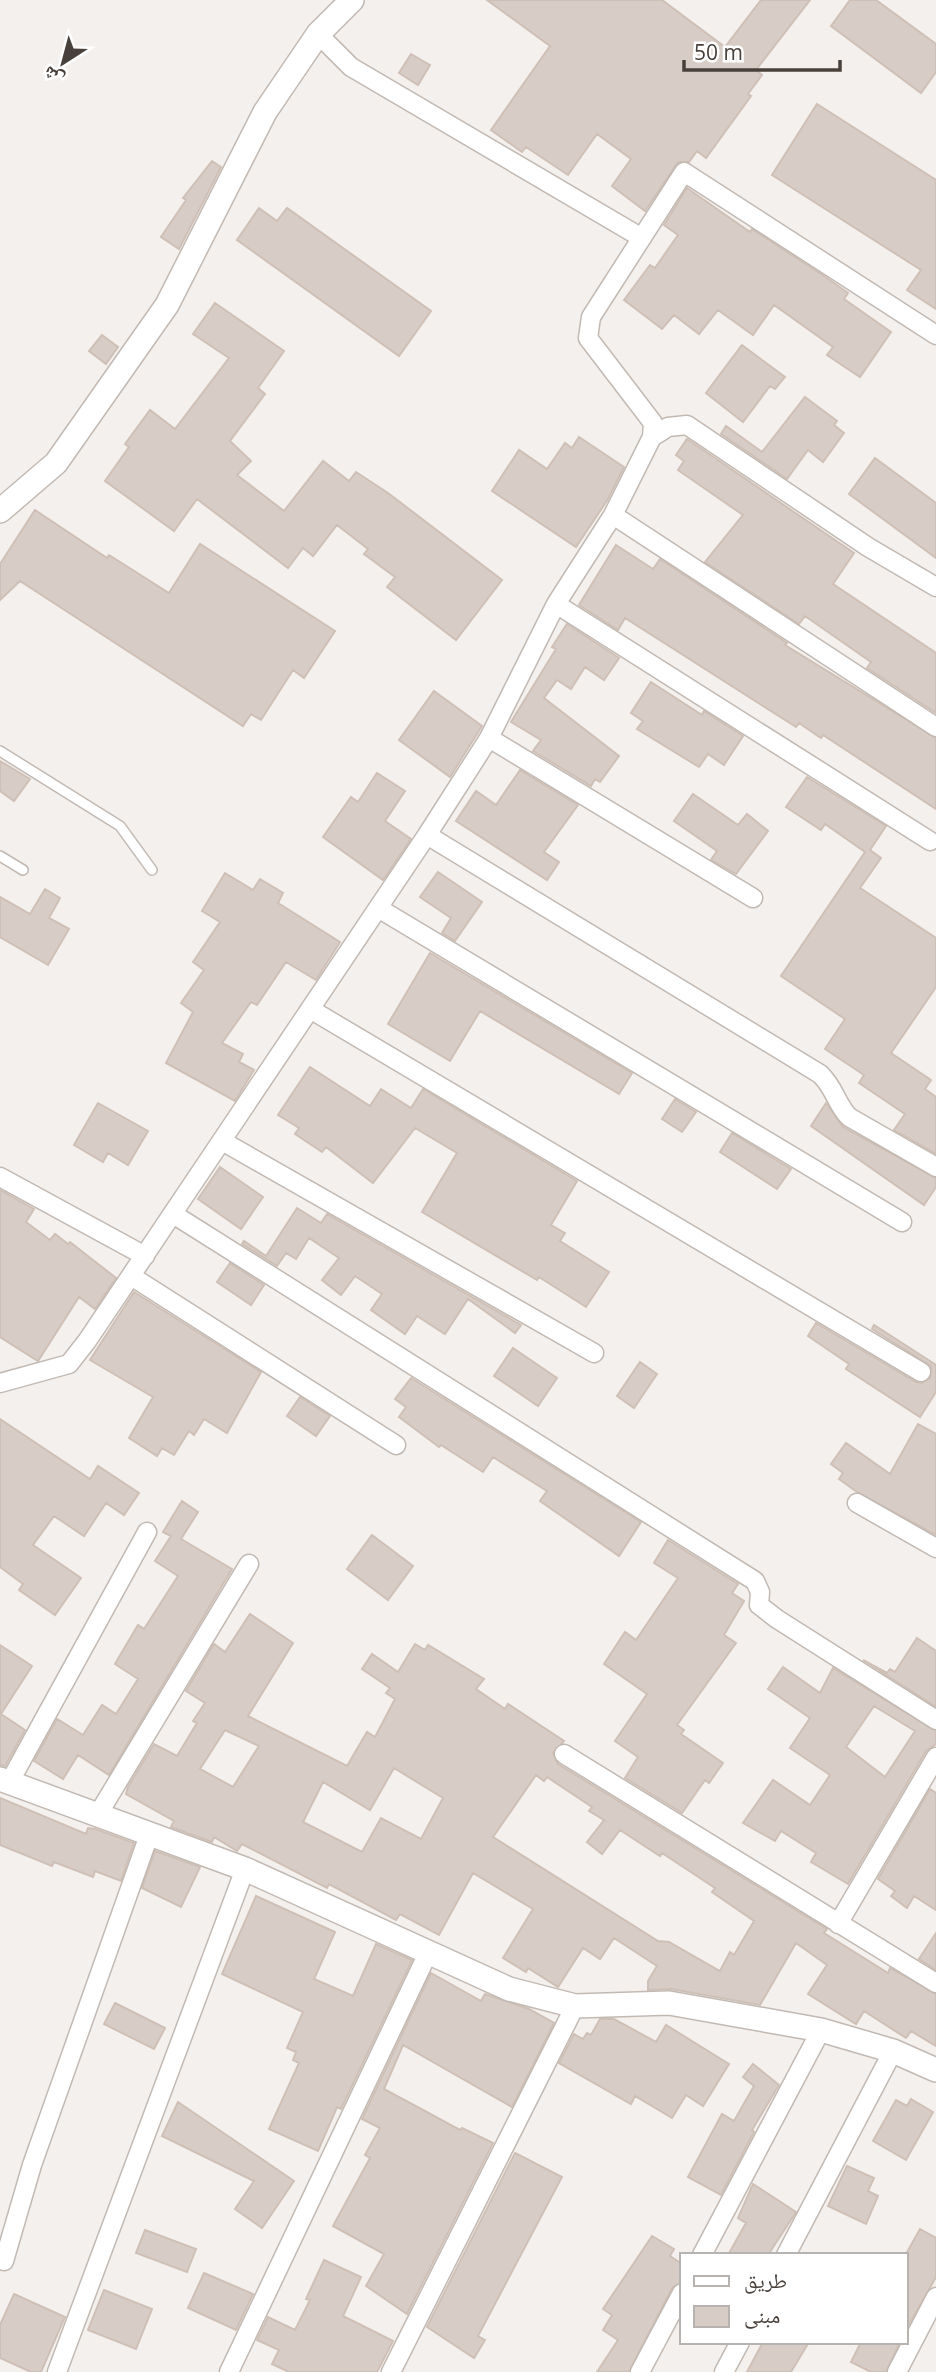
<svg xmlns="http://www.w3.org/2000/svg" width="936" height="2372" viewBox="0 0 936 2372" font-family="'Open Sans','Noto Naskh Arabic',sans-serif">
<style>
.building{fill:#d8cdc6;stroke:#cfc0b7;stroke-width:2;fill-rule:evenodd}
.lines{fill:none;stroke-linecap:round;stroke-linejoin:round}
.service-casing{stroke:#c2b9b3;stroke-width:12}
.minor-casing{stroke:#c2b9b3;stroke-width:21}
.tertiary-casing{stroke:#c2b9b3;stroke-width:26}
.service{stroke:#fff;stroke-width:9}
.minor{stroke:#fff;stroke-width:18}
.tertiary{stroke:#fff;stroke-width:23}
</style>
<rect width="100%" height="100%" fill="#f4f0ed"/>
<path class="building" d="M487 0H662L725 47 761 0H810L756 70 762 75 748 94 751 96 706 158 697 151 689 162H678L645 211 612 186 631 159 597 134 568 175 526 147 522 152 491 130 550 46Z
M850 0H876L936 44V72L921 93 831 26Z
M411 54 430 65 418 85 399 73Z
M817 104 936 180V309L907 290 921 270 772 175Z
M212 161 221 167 179 249 161 237 186 200 183 198Z
M687 188 750 232 752 229 821 274 848 293 844 299 891 332 860 377 827 355 833 347 774 305 753 335 718 310 699 334 674 315 662 329 624 300 650 265 655 268 678 235 664 225Z
M259 208 277 221 287 208 431 311 399 356 237 240Z
M215 303 284 351 258 388 265 394 230 441 251 461 237 475 284 511 323 461 349 481 356 472 388 493 502 580 456 640 387 587 395 577 364 554 368 549 337 525 313 556 303 548 288 568 197 499 174 531 105 481 129 447 125 444 150 410 175 429 229 358 193 334Z
M102 335 118 347 106 364 89 351Z
M742 345 785 377 775 389 770 386 743 422 706 393Z
M805 397 837 421 834 425 844 433 823 462 808 450 787 479 721 434 726 426 762 452Z
M579 437 624 467 608 499 576 547 492 491 519 450 547 469 565 443 572 448Z
M687 439 854 553 833 584 936 653V713L867 668 871 662 805 616 799 624 705 562 743 515 678 470 684 461 676 455Z
M875 458 936 503V558L849 494Z
M35 510 107 558 109 555 169 593 200 544 335 631 304 678 293 670 261 720 251 714 243 726 20 581 0 600V564Z
M616 545 653 569 660 559 787 643 785 645 936 738V809L823 735 821 738 799 723 796 727 625 618 618 630 579 605Z
M567 624 619 658 604 680 585 667 571 689 557 680 544 698 619 756 600 782 595 779 591 786 533 751 541 740 511 722 556 649 552 647Z
M651 682 702 715 704 711 743 736 724 765 708 754 699 767 637 729 643 721 631 713Z
M434 691 482 726 450 777 399 740Z
M0 761 30 779 14 801 0 791Z
M520 770 578 805 544 852 559 862 547 880 456 821 476 791 496 805Z
M377 773 405 791 385 821 411 839 383 880 323 837 351 797 358 802Z
M807 777 886 826 870 850 881 858 860 888 936 938V987L891 1053 931 1080 925 1089 936 1097V1154L894 1130 905 1114 859 1083 864 1075 825 1049 845 1019 781 976 865 852 825 824 821 830 786 807Z
M693 794 738 825 747 814 768 831 736 874 711 860 717 851 674 821Z
M438 872 482 902 455 941 442 933 451 918 420 897Z
M225 873 253 890 260 879 283 893 278 903 340 942 316 980 286 962 257 1005 251 1002 222 1043 243 1054 239 1062 254 1070 235 1101 166 1063 193 1012 181 1003 204 970 193 962 220 922 202 911Z
M45 889 60 898 49 918 69 929 48 965 0 937V897L30 914Z
M430 953 632 1073 619 1094 480 1011 450 1061 388 1024Z
M310 1067 370 1106 381 1089 411 1108 423 1089 577 1181 551 1225 565 1233 560 1241 609 1272 586 1307 539 1277 537 1280 422 1212 457 1153 415 1128 373 1183 326 1147 322 1152 295 1134 299 1128 278 1115Z
M675 1099 696 1112 682 1132 662 1119Z
M98 1103 148 1131 128 1165 108 1153 103 1162 74 1145Z
M826 1103 843 1127 936 1178V1187L924 1205 811 1126Z
M732 1133 791 1169 777 1189 720 1152Z
M220 1167 263 1197 241 1229 198 1199Z
M0 1190 34 1209 26 1222 50 1240 55 1234 68 1244 70 1242 116 1278 95 1309 79 1297 38 1361 0 1337Z
M297 1208 321 1223 327 1214 521 1325 515 1333 468 1299 445 1334 417 1316 405 1334 371 1310 382 1294 355 1276 341 1295 322 1280 339 1258 309 1238 296 1259 286 1253 277 1266 242 1244 244 1241 266 1256Z
M230 1263 264 1285 251 1305 217 1282Z
M134 1292 261 1372 227 1433 204 1419 194 1435 189 1431 174 1455 162 1448 157 1456 129 1438 153 1397 90 1360Z
M816 1323 916 1382 922 1383 930 1378 931 1366 872 1329 874 1325 936 1365V1392L920 1417 846 1369 849 1364 808 1336Z
M513 1348 557 1378 538 1406 494 1376Z
M640 1362 657 1374 634 1408 617 1396Z
M411 1378 641 1522 619 1556 540 1501 547 1491 493 1457 483 1472 441 1445 439 1447 399 1417 406 1407 395 1399Z
M300 1397 330 1416 316 1436 287 1416Z
M0 1419 90 1479 98 1466 139 1493 124 1515 106 1503 84 1536 54 1516 33 1545 81 1578 55 1615 19 1590 23 1584 0 1567Z
M918 1424 936 1434V1535L857 1492 839 1479 843 1473 831 1464 846 1443 890 1474Z
M182 1501 198 1512 181 1539 232 1569 109 1775 78 1755 63 1779 34 1761 57 1719 83 1735 102 1705 116 1714 138 1679 115 1664 138 1625 144 1629 178 1576 155 1561 171 1536 163 1532Z
M372 1535 413 1566 388 1600 347 1569Z
M668 1540 738 1584 732 1593 744 1601 724 1635 736 1643 677 1725 684 1730 681 1734 723 1763 709 1783 705 1780 682 1813 625 1778 638 1757 615 1741 647 1694 604 1664 625 1632 636 1640 678 1578 654 1563Z
M250 1614 293 1643 248 1716 347 1766 367 1732 375 1737 395 1699 386 1693 390 1688 362 1669 372 1654 398 1672 415 1644 425 1650 428 1645 484 1679 476 1689 505 1709 508 1704 564 1741 553 1753 558 1764 827 1929 824 1933 888 1973 890 1968 936 1994V2046L911 2031 906 2038 864 2011 856 2024 808 1994 827 1965 796 1943 760 2005 671 1989 648 1990V1981L657 1966 614 1938 600 1959 583 1948 558 1987 528 1968 526 1972 503 1958 533 1909 473 1873 439 1935 400 1914 396 1920 329 1884 327 1888 242 1844 237 1851 214 1837 212 1842 171 1827 174 1821 126 1794 128 1787 154 1744 177 1756 197 1723 193 1721 205 1703 186 1691 214 1644 225 1652ZM225 1730 259 1746 233 1787 200 1769ZM394 1768 443 1798 421 1839 381 1818 362 1852 303 1822 323 1782 370 1810ZM536 1775 544 1781 547 1777 592 1807 589 1811 604 1820 587 1842 602 1854 620 1830 660 1856 662 1853 715 1888 712 1892 754 1921 734 1955 730 1952 720 1971 669 1942 658 1941 493 1837Z
M917 1638 936 1651V1707L863 1660 887 1673 890 1669 895 1672Z
M0 1645 32 1666 1 1714 25 1730 5 1766 0 1765Z
M783 1667 820 1693 833 1668 936 1731V1744L926 1751 848 1884 811 1862 816 1853 781 1831 775 1841 743 1823 773 1780 810 1805 830 1775 790 1748 810 1718 768 1689ZM874 1706 915 1731 885 1777 846 1747Z
M930 1789 936 1793V1910L914 1896 907 1908 891 1896 895 1891 878 1879Z
M0 1798 86 1834 88 1828 95 1829 134 1843 121 1881 95 1871 93 1877 54 1862 52 1866 0 1845Z
M155 1851 200 1867 181 1907 142 1888Z
M256 1896 335 1932 314 1979 353 1996 376 1944 412 1960 341 2109 337 2107 318 2151 269 2129 299 2063 293 2060 296 2052 287 2048 303 2012 222 1974Z
M936 1933V1970L919 1959Z
M431 1973 481 2001 485 1994 529 2009 554 2023 512 2107 403 2045 384 2089 460 2130 462 2128 493 2143 407 2314 366 2286 384 2254 333 2226 370 2158 365 2155 380 2128 362 2119Z
M115 2003 165 2028 154 2049 104 2024Z
M600 2019H614L656 2042 666 2025 729 2064 703 2106 686 2095 672 2118 635 2096 631 2104 559 2063 574 2034 583 2039 587 2033 591 2035Z
M753 2064 779 2085 752 2130 754 2132 721 2195 688 2177 722 2114 734 2121 754 2086 743 2077Z
M911 2099 933 2112 906 2160 873 2141 896 2100 907 2106Z
M178 2102 294 2181 262 2228 235 2209 254 2181 162 2136Z
M515 2153 562 2177 478 2336 485 2340 474 2358 427 2327Z
M847 2166 874 2178 868 2191 878 2196 866 2224 828 2206Z
M753 2184 796 2212 768 2255H728L746 2223 738 2218Z
M920 2229 936 2238V2277L906 2330V2254Z
M145 2230 196 2249 187 2272 136 2253Z
M652 2236 674 2249 670 2256 682 2264V2282L672 2288 629 2372H597L618 2340 603 2330 612 2315 603 2309Z
M324 2260 361 2277 343 2316 393 2341 377 2372H289L272 2364 279 2350 257 2340 268 2317 295 2330 310 2300 306 2299Z
M204 2273 253 2294 236 2330 188 2308Z
M104 2290 152 2309 136 2349 88 2330Z
M14 2294 65 2317 41 2372H31L0 2358V2325Z
M763 2342H809L791 2372H747Z
M861 2342H900L886 2372H871L851 2362Z"/>
<g class="lines">
<defs>
<path id="service" d="M0 751 120 826 152 870
M0 856 23 870"/>
<path id="minor" d="M318 34 351 67 642 238
M652 437 668 427 687 425 868 547 936 587
M613 515 936 727
M556 604 930 841
M489 738 753 898
M427 835 820 1074C835 1088 836 1104 849 1117L936 1167
M378 908 902 1222
M310 1009 921 1372
M222 1141 594 1353
M0 1177 145 1256
M173 1214 755 1581 760 1592 759 1605 777 1619 936 1720
M131 1276 396 1445
M0 1383 69 1364 87 1341 427 835 489 738 556 604 613 515 652 437 653 423 588 338 591 317 684 172 936 335
M857 1503 936 1548
M564 1754 936 1983
M9 1783 147 1532
M97 1816 249 1564
M838 1924 936 1757
M702 2255 821 2030
M786 2255 893 2051
M4 2261 32 2165 149 1835
M57 2372 245 1869
M229 2372 428 1953
M391 2372 575 2006
M640 2372 682 2293
M724 2372 740 2342
M897 2372 936 2297"/>
<path id="tertiary" d="M0 511 56 463 167 305 265 112 318 34 352 0
M0 1779 245 1869 509 1989 575 2006 669 2003 821 2030 893 2051 936 2070"/>
</defs>
<use href="#service" class="service-casing"/>
<use href="#minor" class="minor-casing"/>
<use href="#tertiary" class="tertiary-casing"/>
<use href="#service" class="service"/>
<use href="#minor" class="minor"/>
<use href="#tertiary" class="tertiary"/>
</g>
<rect x="680" y="2253" width="228" height="91" fill="#ffffff" stroke="#b6b3b1" stroke-width="2"/>
<rect x="694" y="2276" width="35" height="10" fill="#ffffff" stroke="#b6b3b1" stroke-width="2"/>
<text x="744" y="2288" font-size="21" fill="#48403b">طريق</text>
<rect x="694" y="2306" width="35" height="21" fill="#d8cdc6" stroke="#b6b3b1" stroke-width="2"/>
<text x="744" y="2323" font-size="21" fill="#48403b">مبنى</text>
<g transform="translate(63 63) rotate(216)" stroke="#ffffff" stroke-width="5" paint-order="stroke">
<path d="M0-5L12 26L0 18L-12 26Z" fill="#48403b"/>
<text y="-10" font-size="19" font-weight="bold" text-anchor="middle" fill="#48403b">ش</text>
</g>
<path d="M684 60v10h156v-10" fill="none" stroke="#48403b" stroke-width="3.5"/>
<text x="694" y="60" font-size="21" fill="#48403b" stroke="#ffffff" stroke-width="5" paint-order="stroke">50 m</text>
</svg>
